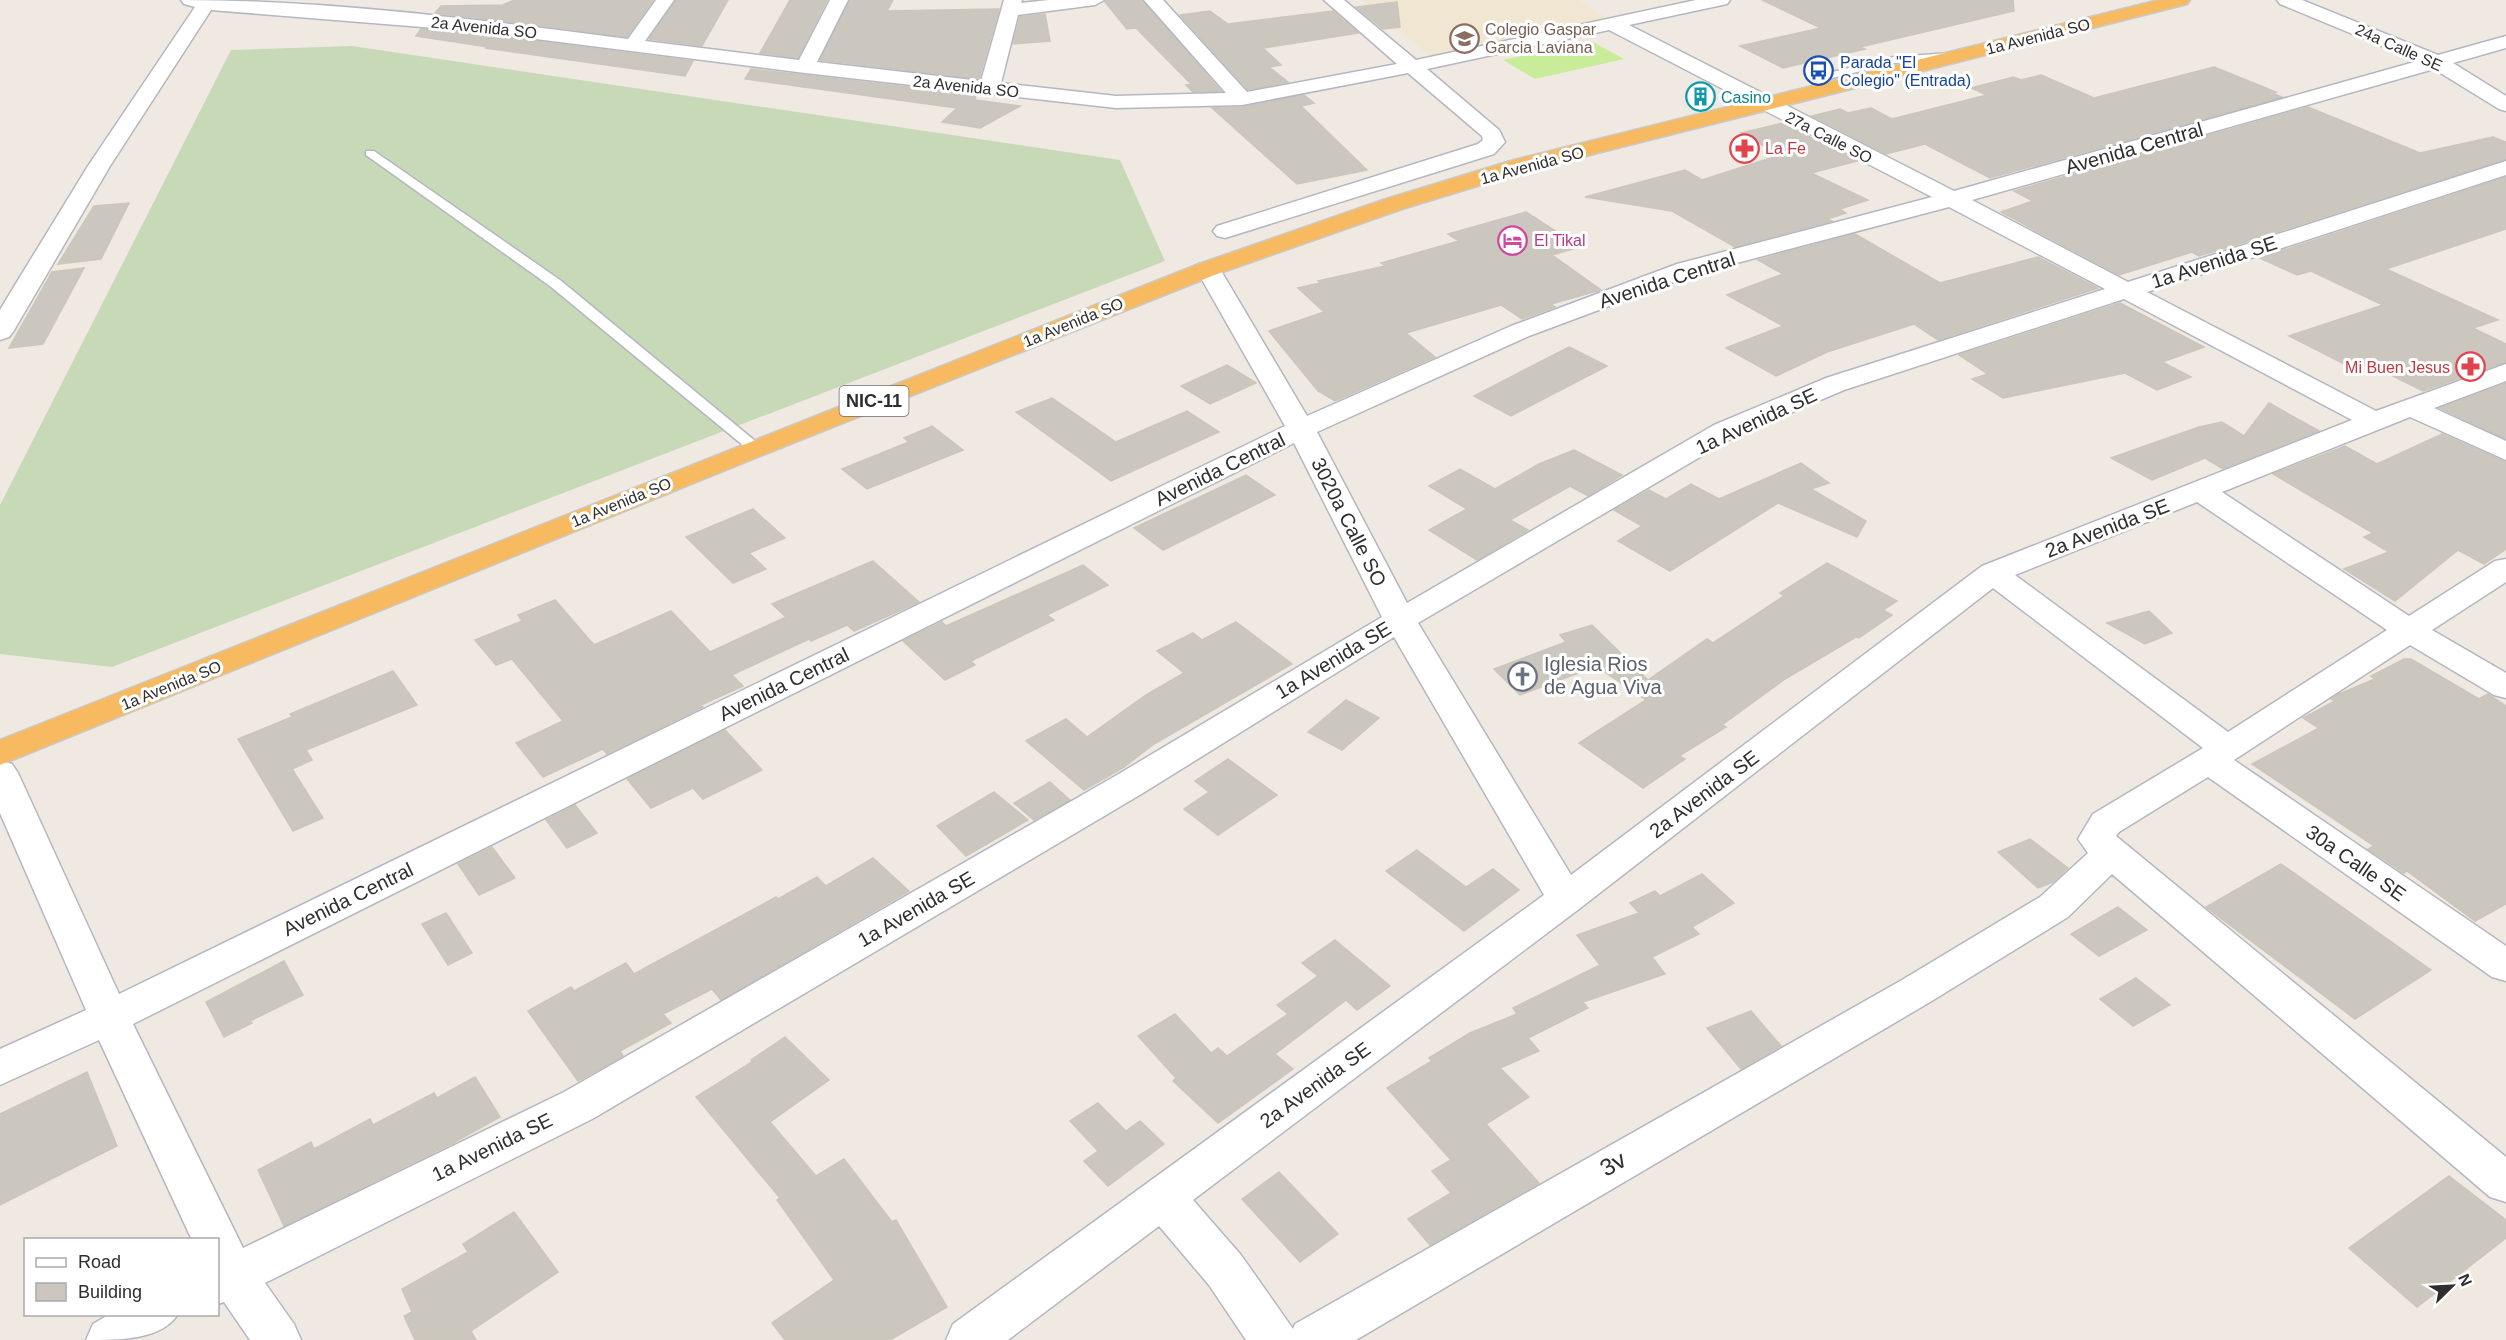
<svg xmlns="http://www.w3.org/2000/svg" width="2506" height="1340" viewBox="0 0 2506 1340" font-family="Helvetica,sans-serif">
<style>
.education{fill:#f0e6d1}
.cemetery{fill:#c8d9b8}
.pitch{fill:#c9ec9a}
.building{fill:#cbc7bf;stroke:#cbc5ba;stroke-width:1.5}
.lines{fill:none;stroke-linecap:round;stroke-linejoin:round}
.service-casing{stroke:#b4b7c1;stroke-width:3}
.minor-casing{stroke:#b4b7c1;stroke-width:3}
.trunk-casing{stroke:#c9c9c9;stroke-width:3}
.service{fill:#fff;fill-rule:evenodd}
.minor{fill:#fff;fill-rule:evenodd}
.trunk{fill:#f8ba60;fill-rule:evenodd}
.labels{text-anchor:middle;stroke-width:6;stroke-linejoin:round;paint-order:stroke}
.far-street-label{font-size:16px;fill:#2e2e2e;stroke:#fff}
.far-education-label{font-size:16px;fill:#785e54;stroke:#fff;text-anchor:start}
.far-transit-label{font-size:16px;fill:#164399;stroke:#fff;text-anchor:start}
.far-culture-label{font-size:16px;fill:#0d838f;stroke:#fff;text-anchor:start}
.far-health-label{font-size:16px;fill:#be3a42;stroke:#fff;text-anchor:start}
.far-hotel-label{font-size:16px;fill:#b23c85;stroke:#fff;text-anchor:start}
.shield{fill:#fff;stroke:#6d6d6d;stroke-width:1.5}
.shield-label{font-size:18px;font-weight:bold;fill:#2e2e2e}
.street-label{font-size:20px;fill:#2e2e2e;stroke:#fff}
.worship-label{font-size:20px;fill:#5b616d;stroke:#fff;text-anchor:start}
.near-street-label{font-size:24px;fill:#2e2e2e;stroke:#fff}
</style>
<rect width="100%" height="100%" fill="#efe9e1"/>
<path class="education" d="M1363 0H1579L1609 20 1430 56Z"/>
<path class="cemetery" d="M352 46 1120 160 1165 261 112 667 0 654V505L231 50Z"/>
<path class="pitch" d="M1591 41 1624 59 1535 79 1503 60Z"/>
<path class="building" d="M514 0H653L627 37 435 13 441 6 503 5Z
M676 0H728L702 46 649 39Z
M790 0H827L798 58 760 53Z
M850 0H893L887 11 999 9 979 79 820 60Z
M1106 0H1142L1221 91 1193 92 1186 85 1191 84 1136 28 1127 29 1105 2Z
M1762 0H2013L2014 11 1860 47 1865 49 1783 68 1740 46 1821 28Z
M1397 2 1400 27 1383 29 1356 7Z
M1210 11 1228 24 1333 11 1358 33 1263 48 1281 65 1269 67 1288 82 1248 90 1180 15Z
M1045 14 1050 41 1013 44 1020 17Z
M421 29 472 33 693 61 685 76 485 48 488 47 416 36Z
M2214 67 2276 92 2272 93 2282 97 1990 178 1925 144 1886 154 1812 116 1840 109 1848 113 1871 108 1892 119 1987 95 1971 88 2014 77 2021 80 2041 75 2094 98Z
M751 69 976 95 975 100 1020 106 980 128 942 122 957 108 745 79Z
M1304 95 1314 103 1301 106 1367 170 1297 184 1212 108 1242 107Z
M2308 107 2420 153 2493 137 2506 142V159L2235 245 2199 256 2192 252 2119 275 2001 212 2033 201 2014 191Z
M1783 123 1857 161 1811 173 1868 200 1840 209 1846 213 1827 219 1832 221 1735 247 1672 211 1585 197 1685 170 1702 180 1780 155 1741 133Z
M2506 177V229L2386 269 2498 320 2473 328 2506 344V362L2423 391 2369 364 2354 369 2289 336 2383 305 2311 271 2297 275 2260 258Z
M129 203 101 259 58 264 94 206Z
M1526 212 1580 247 1552 255 1601 290 1551 304 1555 307 1522 319 1501 305 1406 333 1435 357 1335 401 1318 391 1269 331 1324 312 1298 288 1320 283 1318 281 1385 266 1381 263 1459 241 1448 234Z
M1855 234 1940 283 2038 257 2098 288 1938 340 1914 324 1827 352 1776 376 1726 348 1783 326 1727 295 1783 274 1758 260Z
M84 268 43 344 9 348 52 272Z
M2120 303 2204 347 2162 362 2191 377 2157 390 2125 373 2003 398 1972 379 1988 374 1959 355Z
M1569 347 1607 366 1511 416 1474 396Z
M1227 365 1256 383 1210 404 1181 386Z
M2506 383V439L2440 408Z
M1052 398 1116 442 1187 411 1219 432 1111 481 1016 412Z
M2269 403 2319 431 2223 469 2205 458 2152 480 2111 458 2199 427 2222 422 2244 436Z
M932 426 963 450 867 489 842 469 909 442 904 438Z
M2442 434 2506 462V549L2484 564 2458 550 2395 601 2344 569 2389 552 2364 537 2373 533 2273 474 2345 446 2377 464Z
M1574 450 1622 475 1588 496 1570 486 1510 520 1528 530 1477 560 1429 530 1467 509 1429 486 1460 469 1495 489 1539 464Z
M1801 463 1829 483 1811 489 1866 521 1857 537 1778 503 1670 571 1618 541 1642 526 1614 510 1649 490 1666 499 1691 484 1719 499Z
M1246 475 1275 495 1163 550 1134 528Z
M753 509 785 538 749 553 766 569 733 583 686 537Z
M873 561 919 602 854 631 847 625 811 641 809 639 732 675 743 686 701 705 703 707 607 754 603 749 543 777 516 743 563 721 512 659 496 665 475 640 522 621 518 615 555 600 594 645 671 611 710 652 786 617 772 604Z
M1827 563 1897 601 1883 610 1892 615 1859 638 1856 637 1785 679 1722 725 1726 727 1679 756 1685 759 1643 788 1579 743 1646 700 1600 669 1595 671 1592 668 1520 695 1494 669 1566 642 1560 635 1592 625 1648 680 1707 639 1713 643 1784 596 1780 593Z
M1083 565 1108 585 1047 615 1054 620 971 661 975 665 945 680 903 641 942 622 946 626Z
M2149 611 2172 633 2145 644 2107 623Z
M1236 622 1292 664 1154 744 1124 767 1084 790 1026 741 1066 719 1087 737 1146 695 1184 673 1157 651 1193 633 1202 640Z
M2404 659H2411L2479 699 2488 694 2506 706V904L2475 921 2407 871 2404 873 2368 849 2374 846 2252 764 2319 728 2303 718 2335 701 2331 699 2339 694 2375 679 2371 676Z
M393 671 417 705 306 750 312 760 292 769 323 818 293 831 238 739 292 717 290 714Z
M1346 700 1379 718 1342 750 1308 732Z
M725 730 762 770 703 799 693 788 651 808 627 779Z
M1228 759 1277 795 1218 835 1184 809 1209 792 1195 781Z
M1050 782 1070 800 1034 820 1014 803Z
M994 792 1028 820 966 856 937 826Z
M575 805 597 833 567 848 546 820Z
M2030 839 2068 868 2053 882 2038 888 1998 852Z
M492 847 515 878 479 895 458 864Z
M1417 850 1466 887 1493 869 1519 890 1464 931 1386 871Z
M873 858 909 891 721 1000 712 989 663 1014 671 1023 620 1051 623 1056 578 1081 528 1011 571 987 574 991 626 963 634 974 776 897 778 899 817 877 826 886Z
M2281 864 2431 970 2355 1019 2206 907Z
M1702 874 1734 903 1692 927 1699 934 1652 957 1665 974 1583 1002 1588 1008 1528 1038 1539 1051 1500 1068 1529 1097 1486 1124 1539 1183 1430 1245 1408 1219 1451 1193 1432 1171 1451 1160 1387 1088 1432 1061 1429 1058 1470 1033 1517 1014 1513 1008 1600 965 1577 935 1639 913 1630 903 1655 891 1660 896Z
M2118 907 2147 930 2099 956 2071 934Z
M446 913 472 953 448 965 422 924Z
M1335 940 1390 986 1357 1010 1346 1000 1275 1054 1293 1069 1218 1123 1173 1081 1176 1078 1138 1036 1175 1014 1211 1053 1218 1048 1227 1056 1288 1014 1277 1005 1318 976 1302 963Z
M284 961 303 995 250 1021 252 1023 224 1037 206 1002Z
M2136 978 2170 1005 2133 1026 2100 999Z
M1751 1011 1781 1046 1741 1069 1707 1028Z
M785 1037 829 1080 770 1122 816 1176 844 1159 892 1222 896 1220 947 1307 890 1340H785L772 1323 834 1280 777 1200 780 1198 696 1097 752 1062 751 1060Z
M87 1072 117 1146 0 1205V1114Z
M475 1077 500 1117 453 1143 284 1226 258 1170 311 1142 314 1149 370 1119 373 1125 434 1093 437 1098Z
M1098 1103 1126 1131 1140 1121 1164 1144 1108 1186 1084 1161 1098 1151 1070 1121Z
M1279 1172 1338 1234 1300 1262 1242 1199Z
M2449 1176 2506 1220V1238L2417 1307 2349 1248Z
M514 1212 558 1272 471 1331 476 1340H415L404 1316 412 1312 402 1289 468 1252 463 1244Z"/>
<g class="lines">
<defs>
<path id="service" d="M1951 53 1955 54V58L1894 63 1832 78 1819 94 1809 92 1824 74 1894 57Z
M366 151H374L560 280 760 445 763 448 760 451H750L550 286 366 155Z"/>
<path id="minor" d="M181 0C330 0 480 20 628 39L656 0H674L645 41 799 60 830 0H848L817 62 981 81 1004 0H1022L1021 3 1049 0H1104L1095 5 1018 15 1001 83 1116 96 1226 93 1144 0H1163L1247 92 1397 64 1324 0H1344L1416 60 1696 0H1730L1727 4 1629 25 1954 191 2418 61 2280 4 2277 0H2302L2438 55 2506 36V48L2453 63 2506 96V111L2499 109 2434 69 1972 200 2128 282 2506 161V175L2147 292 2376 411 2506 364V381L2434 408 2506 441V460L2410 417 2222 492 2409 616 2495 561 2506 559V582L2432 630 2506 673V698L2494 695 2410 645 2234 760 2506 946V981L2492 977 2208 777 2119 832 2116 836 2506 1157V1202L2490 1197 2112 874 2068 917 1930 1002 1356 1340H1246L1209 1285 1159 1226 1008 1340H946L953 1324 1544 895 1394 637 1143 793 594 1118 265 1283 294 1324 301 1340H250L224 1302 218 1304V1240H192L99 1040 0 1085V1049L86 1010 0 813V761L12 764 18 773 119 994 1285 426 1196 269 1199 264 1208 262 1217 264 1307 416 1511 326 1677 264 1932 197 1609 30 1427 69 1499 130 1505 142 1494 154 1225 238 1217 236 1213 231 1217 226 1478 144 1483 140 1482 136 1408 73 1242 105 1116 108 805 73 472 31 211 10 110 166 13 332 9 337 0 340V310L12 290 88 166 195 7 184 4ZM1949 207 2105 289 1826 378 1714 425 1407 603 1317 432 1529 336 1695 274ZM2124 299 2352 420 1982 566 1571 875 1418 623 1734 437 1844 390ZM1294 443 1382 617 1117 775 564 1092 243 1248 133 1024ZM2197 502 2387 630 2228 732 2015 575ZM1993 588 2203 748 2093 814 2078 839 2088 853 2040 897 1902 980 1295 1324 1293 1329 1241 1255 1193 1200 1579 909Z
M110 1314H178C162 1340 120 1340 86 1340L93 1324Z"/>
<path id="trunk" d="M2159 0H2190L2187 4 1530 170 1402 209 1217 274 765 454 0 765V740L1199 264 1386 199 1514 160Z"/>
</defs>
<use href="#service" class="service-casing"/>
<use href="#minor" class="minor-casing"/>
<use href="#trunk" class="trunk-casing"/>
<use href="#service" class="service"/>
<use href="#minor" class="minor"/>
<use href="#trunk" class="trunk"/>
</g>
<defs>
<symbol id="university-ring" viewBox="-11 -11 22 22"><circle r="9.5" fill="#fff" stroke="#8d6e63" stroke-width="1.5"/><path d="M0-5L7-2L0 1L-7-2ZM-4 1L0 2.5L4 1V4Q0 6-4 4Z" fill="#8d6e63"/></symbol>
<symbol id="bus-ring" viewBox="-11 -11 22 22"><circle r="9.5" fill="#fff" stroke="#1a4fb4" stroke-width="1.5"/><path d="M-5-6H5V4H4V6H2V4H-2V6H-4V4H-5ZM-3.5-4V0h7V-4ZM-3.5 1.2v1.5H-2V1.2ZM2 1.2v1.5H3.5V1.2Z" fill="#1a4fb4"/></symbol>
<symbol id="building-ring" viewBox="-11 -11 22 22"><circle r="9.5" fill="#fff" stroke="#0f9aa8" stroke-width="1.5"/><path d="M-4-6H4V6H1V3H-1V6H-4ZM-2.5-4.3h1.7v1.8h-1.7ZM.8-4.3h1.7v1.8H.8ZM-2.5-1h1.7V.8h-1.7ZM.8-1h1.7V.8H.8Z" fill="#0f9aa8"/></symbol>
<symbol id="pharmacy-ring" viewBox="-11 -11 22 22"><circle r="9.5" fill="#fff" stroke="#e0444e" stroke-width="1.5"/><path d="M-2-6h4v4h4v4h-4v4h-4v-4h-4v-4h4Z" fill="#e0444e"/></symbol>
<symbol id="hotel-ring" viewBox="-11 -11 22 22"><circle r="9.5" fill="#fff" stroke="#d1479c" stroke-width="1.5"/><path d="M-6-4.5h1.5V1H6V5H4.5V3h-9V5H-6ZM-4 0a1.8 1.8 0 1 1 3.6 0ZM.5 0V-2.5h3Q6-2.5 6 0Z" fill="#d1479c"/></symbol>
<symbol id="church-ring" viewBox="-11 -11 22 22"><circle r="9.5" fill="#fff" stroke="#6b7280" stroke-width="1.5"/><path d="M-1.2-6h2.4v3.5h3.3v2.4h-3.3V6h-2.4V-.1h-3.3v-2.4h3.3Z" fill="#6b7280"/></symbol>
</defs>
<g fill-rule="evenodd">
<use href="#university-ring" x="1448" y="22" width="33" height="33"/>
<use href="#bus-ring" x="1802" y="54" width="33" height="33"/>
<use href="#building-ring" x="1684" y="80" width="33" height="33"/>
<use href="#pharmacy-ring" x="1728" y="132" width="33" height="33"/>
<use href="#hotel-ring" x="1496" y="224" width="33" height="33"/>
<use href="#pharmacy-ring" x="2454" y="350" width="33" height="33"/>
<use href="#church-ring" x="1506" y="660" width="33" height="33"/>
</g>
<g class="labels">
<g class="far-street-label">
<text transform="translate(484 27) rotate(6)" y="6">2a Avenida SO</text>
<text transform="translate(2038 36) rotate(-14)" y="6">1a Avenida SO</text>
<text transform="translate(2399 47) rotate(24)" y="6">24a Calle SE</text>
<text transform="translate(966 86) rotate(6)" y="6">2a Avenida SO</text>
<text transform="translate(1829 137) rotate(27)" y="6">27a Calle SO</text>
<text transform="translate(1532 165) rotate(-15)" y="6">1a Avenida SO</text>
<text transform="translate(1073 322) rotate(-22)" y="6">1a Avenida SO</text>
<text transform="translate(621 502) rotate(-22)" y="6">1a Avenida SO</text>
<text transform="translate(171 685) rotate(-22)" y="6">1a Avenida SO</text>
</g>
<g class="far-education-label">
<text x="1485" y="35">Colegio Gaspar<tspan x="1485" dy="18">Garcia Laviana</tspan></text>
</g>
<g class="far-transit-label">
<text x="1840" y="68">Parada "El<tspan x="1840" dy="18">Colegio" (Entrada)</tspan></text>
</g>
<g class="far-culture-label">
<text x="1721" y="103">Casino</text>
</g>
<g class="far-health-label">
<text x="1765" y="154">La Fe</text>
<text x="2450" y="373" text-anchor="end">Mi Buen Jesus</text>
</g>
<g class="far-hotel-label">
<text x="1534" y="246">El Tikal</text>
</g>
<rect class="shield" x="839.5" y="386" width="69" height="30" rx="4.5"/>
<g class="shield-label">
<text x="874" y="407">NIC-11</text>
</g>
<g class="street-label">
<text transform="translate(2134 148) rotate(-16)" y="7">Avenida Central</text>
<text transform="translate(2214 262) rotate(-18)" y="7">1a Avenida SE</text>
<text transform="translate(1667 280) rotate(-18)" y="7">Avenida Central</text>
<text transform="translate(1756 421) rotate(-25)" y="7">1a Avenida SE</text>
<text transform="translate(1220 469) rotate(-26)" y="7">Avenida Central</text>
<text transform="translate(1349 522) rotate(63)" y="7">3020a Calle SO</text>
<text transform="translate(2107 528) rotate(-21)" y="7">2a Avenida SE</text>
<text transform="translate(1333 660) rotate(-31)" y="7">1a Avenida SE</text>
<text transform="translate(784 684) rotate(-26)" y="7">Avenida Central</text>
<text transform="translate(1704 794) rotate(-37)" y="7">2a Avenida SE</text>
<text transform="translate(2356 863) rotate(35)" y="7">30a Calle SE</text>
<text transform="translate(348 899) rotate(-26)" y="7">Avenida Central</text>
<text transform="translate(916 909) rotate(-30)" y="7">1a Avenida SE</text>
<text transform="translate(1315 1085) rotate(-36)" y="7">2a Avenida SE</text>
<text transform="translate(492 1147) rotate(-26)" y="7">1a Avenida SE</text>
</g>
<g class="worship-label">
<text x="1544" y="671">Iglesia Rios<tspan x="1544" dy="23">de Agua Viva</tspan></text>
</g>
<g class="near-street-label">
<text transform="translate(1613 1164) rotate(-30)" y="8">3v</text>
</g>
</g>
<rect x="24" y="1238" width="195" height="78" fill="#ffffff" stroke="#ababab" stroke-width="1.5"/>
<rect x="36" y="1258" width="30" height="9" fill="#ffffff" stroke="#ababab" stroke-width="1.5"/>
<text x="78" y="1268" font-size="18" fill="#2e2e2e">Road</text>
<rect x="36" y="1283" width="30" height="18" fill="#cbc7bf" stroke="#ababab" stroke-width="1.5"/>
<text x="78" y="1298" font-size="18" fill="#2e2e2e">Building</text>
<g transform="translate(2452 1286) rotate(66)" stroke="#ffffff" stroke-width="4.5" paint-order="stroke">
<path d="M0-4.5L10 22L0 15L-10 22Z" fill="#2e2e2e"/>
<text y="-9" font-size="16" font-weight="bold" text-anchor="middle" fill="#2e2e2e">N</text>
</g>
</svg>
